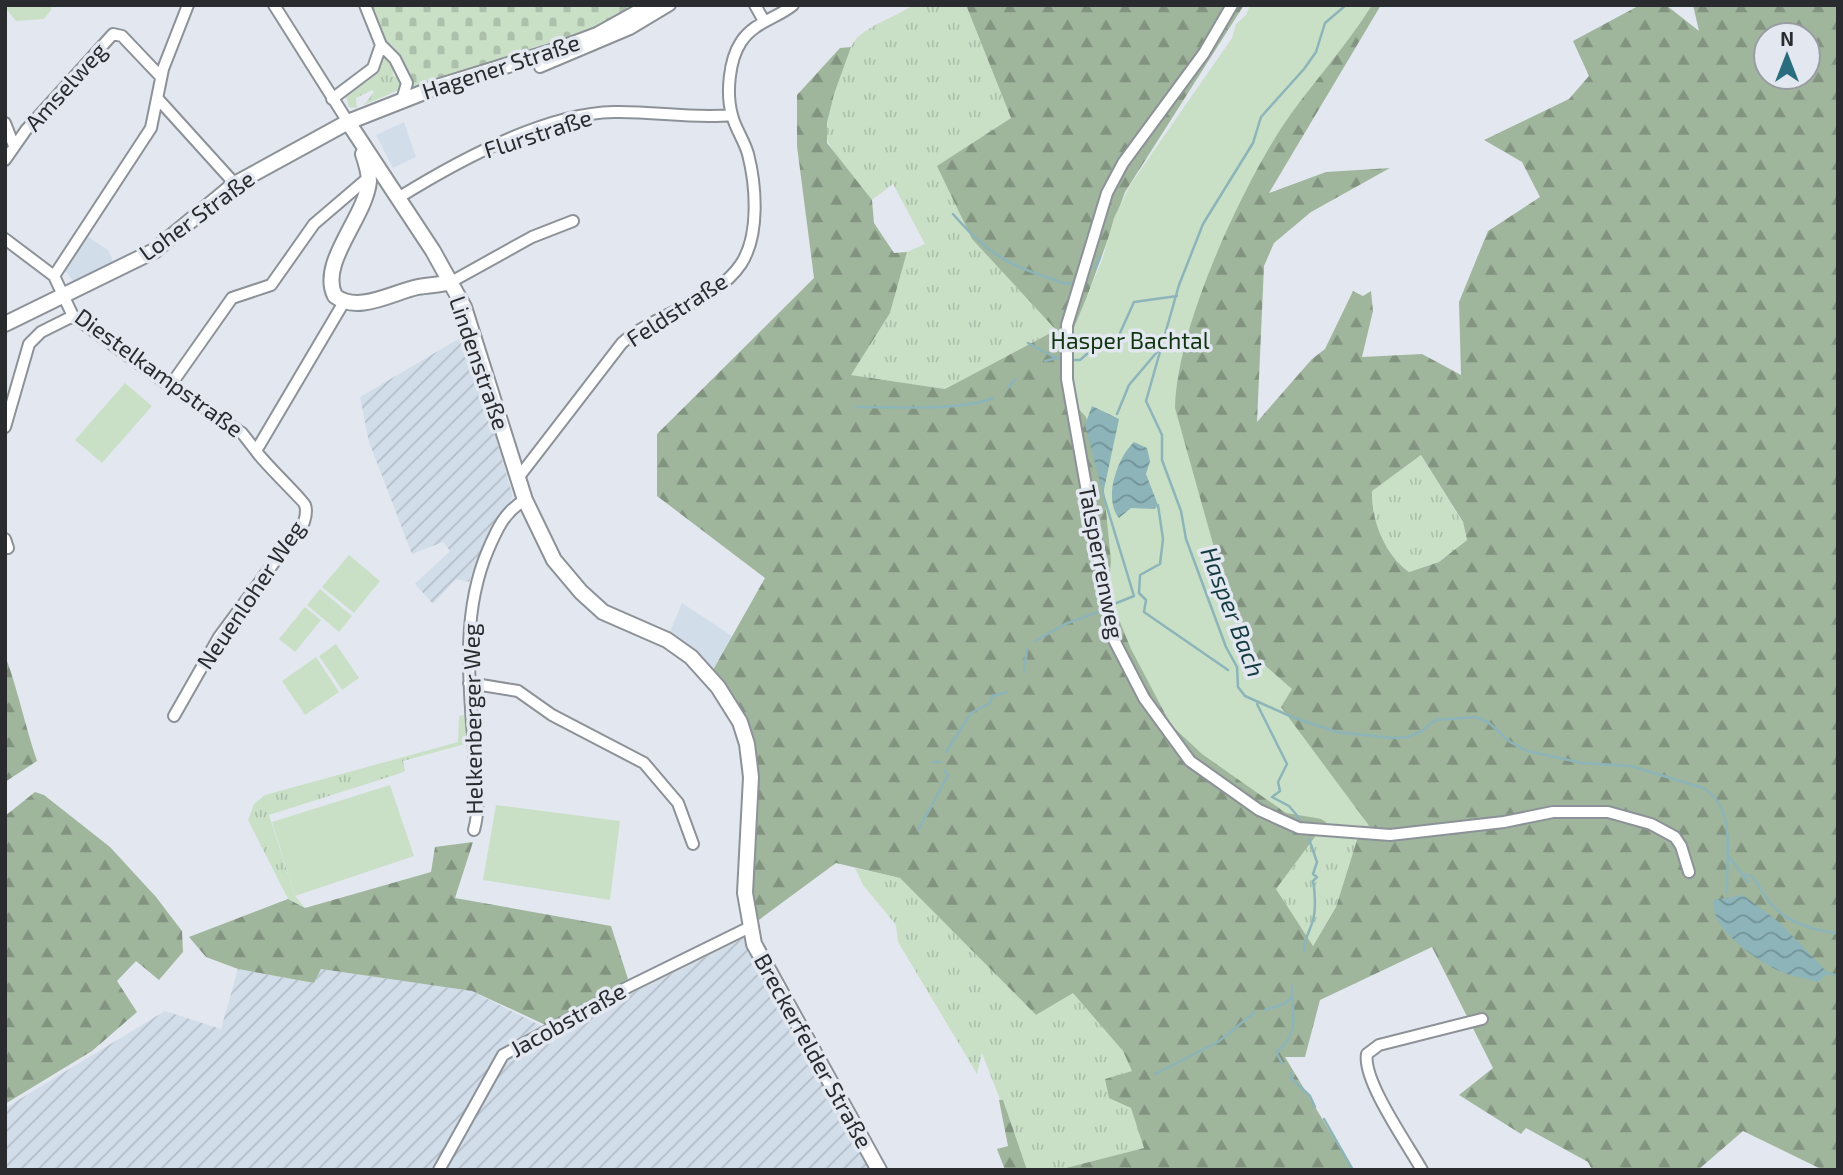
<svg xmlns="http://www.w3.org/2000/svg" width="1843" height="1175" viewBox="0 0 1843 1175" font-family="'Exo 2',sans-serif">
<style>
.built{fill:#d2ddea}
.industrial{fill:url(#industrial-furrows)}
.grass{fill:url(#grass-tufts)}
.forest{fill:url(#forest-firs);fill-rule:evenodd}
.cemetery{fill:url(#cemetery-stones)}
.park{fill:#c9e0c7}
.water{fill:url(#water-waves)}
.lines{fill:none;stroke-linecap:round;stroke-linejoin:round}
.stream{stroke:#8cb4b9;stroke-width:2.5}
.minor-casing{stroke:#8c9298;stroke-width:14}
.major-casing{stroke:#8c9298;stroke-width:18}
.minor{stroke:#fff;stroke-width:10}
.major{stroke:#fff;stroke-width:14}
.labels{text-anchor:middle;stroke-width:7;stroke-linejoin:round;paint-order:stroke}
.street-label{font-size:23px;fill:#292b2e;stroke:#e3e8f0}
.park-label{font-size:23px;fill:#10340f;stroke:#e3e8f0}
.water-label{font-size:24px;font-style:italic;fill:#133b40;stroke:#e3e8f0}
</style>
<defs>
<pattern id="industrial-furrows" width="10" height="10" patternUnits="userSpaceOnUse" patternTransform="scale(1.75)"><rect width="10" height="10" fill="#d2ddea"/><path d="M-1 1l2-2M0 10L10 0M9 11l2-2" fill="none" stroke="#b4bec9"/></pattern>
<pattern id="grass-tufts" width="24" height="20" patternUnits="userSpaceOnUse" patternTransform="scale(1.75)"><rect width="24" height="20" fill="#c9e0c7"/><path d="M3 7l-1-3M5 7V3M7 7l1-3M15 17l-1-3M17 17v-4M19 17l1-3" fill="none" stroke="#adc0ab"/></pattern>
<pattern id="forest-firs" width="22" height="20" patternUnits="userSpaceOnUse" patternTransform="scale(1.75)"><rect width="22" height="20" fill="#9fb69d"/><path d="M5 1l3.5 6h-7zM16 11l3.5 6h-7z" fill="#829480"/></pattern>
<pattern id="cemetery-stones" width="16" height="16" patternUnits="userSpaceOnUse" patternTransform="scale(1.75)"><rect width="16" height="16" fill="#c9e0c7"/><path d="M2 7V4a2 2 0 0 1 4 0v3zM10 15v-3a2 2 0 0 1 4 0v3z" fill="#adc0ab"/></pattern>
<pattern id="water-waves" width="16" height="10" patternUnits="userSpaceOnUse" patternTransform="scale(1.75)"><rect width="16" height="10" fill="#8cb4b9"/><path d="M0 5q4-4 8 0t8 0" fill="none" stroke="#729397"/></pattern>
</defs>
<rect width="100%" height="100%" fill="#e3e8f0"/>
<path class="built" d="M404 122 416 157 393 168 376 135Z
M87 236 108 250 114 263 73 281 65 270Z
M682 603 732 636 713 670 689 647 669 634Z"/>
<path class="industrial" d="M465 335 513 496 482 549 469 582 456 579 433 604 415 584 450 551 443 542 412 554 369 442 360 397Z
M744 938 873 1170H5V1108L165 1011 221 1029 238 969 314 983 321 969 472 991 553 1032Z"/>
<path class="grass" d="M913 5H966L1011 118 938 166 972 239 1056 330 945 389 850 375 890 313 907 252 925 244 893 184 872 200C858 182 839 164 829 144 820 128 844 51 857 38 871 24 896 17 913 5Z
M383 57 393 64V76L399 78 401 89 364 105 374 92 372 90 356 98 357 108 349 107 346 97 378 73Z
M1421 455 1463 523 1467 540 1439 562 1409 572C1385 555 1371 520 1372 490Z
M465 715V744L403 761 405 771 398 774 269 815 295 896 305 908 288 899 248 820 254 804 265 795 458 742 459 716Z
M1201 747 1362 824 1336 907 1312 947 1276 889Z
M855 868 900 878 1036 1015 1073 992 1123 1051 1133 1071 1105 1079 1131 1107 1145 1148 1058 1170H1027L982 1053 977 1074 898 942 896 925 863 885Z"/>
<path class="forest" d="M966 5H1244L1125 192 1084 305 1338 5H1381L1269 193 1326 172 1390 168 1311 212 1274 243 1264 266 1257 422 1312 359 1325 349 1353 291 1363 296 1371 291 1373 311 1362 357 1422 354 1461 375 1459 302 1488 231 1540 197 1522 162 1484 140 1569 99 1589 76 1573 41 1640 5H1666L1699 31 1693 5H1838V1170H1823L1743 1131 1698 1170H1592L1588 1162 1526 1128 1521 1134 1459 1095 1493 1068 1432 947 1320 1000 1305 1057H1285L1353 1170H1058L1144 1148 1131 1108 1109 1098 1105 1079 1132 1071 1123 1051 1073 993 1036 1015 900 878 836 863 752 925 748 871 752 742 740 708 713 670 765 578 657 496V434L814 278 797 146V95L840 48 851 47 834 94 827 123V143L872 200 874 223 894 253 907 252 890 313 851 375 945 389 1056 330 972 239 937 166 1011 118ZM1766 35H1808V77H1766ZM1421 455 1463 522 1467 540 1439 562 1409 572C1385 555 1371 520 1372 491ZM1201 747 1362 824 1336 907 1313 946 1276 889 1326 822Z
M5 655C18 690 25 726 37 761L5 782Z
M35 792 44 795 110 847 156 897 182 931 183 952 159 980 136 961 117 981 137 1012 92 1051 5 1104V816Z
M473 842 455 898 611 926 628 979 550 1027 472 991 321 969 314 983 238 969 206 957 189 937 288 899 305 908 431 872 435 847Z
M999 1100H1003L1027 1170H1005L997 1149 1008 1146Z"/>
<path class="cemetery" d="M371 5H638L588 30 413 87 385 41Z"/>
<path class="park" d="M6 5H51V10L44 19 16 21 7 10Z
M1250 5H1372C1345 49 1308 87 1280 130 1237 198 1177 328 1175 408L1234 619 1259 660 1292 689 1281 707 1370 827 1286 813 1202 754 1171 725 1131 649 1108 593 1111 561 1103 481 1086 417 1074 404 1071 367 1073 330 1102 260 1114 218 1130 185 1232 38 1236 24 1246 15Z
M125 383 152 406 102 463 75 440Z
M349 555 380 581 354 613 322 587Z
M320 589 352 616 339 632 307 605Z
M305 607 321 620 295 652 279 639Z
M336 644 359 678 342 690 319 656Z
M316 657 339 692 305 715 282 681Z
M390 785 414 856 295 896 272 822Z
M496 805 620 821 610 900 483 880Z"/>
<path class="water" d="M1092 406 1119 419 1103 494 1085 425Z
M1134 442 1147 448 1150 461 1146 474 1158 505 1155 509 1131 508 1119 518C1103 499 1117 458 1134 442Z
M1743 895 1780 923 1828 973 1818 982C1803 978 1785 975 1771 967 1750 955 1709 927 1714 900Z"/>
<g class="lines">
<path class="stream" d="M1346 5 1325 23 1316 52 1304 69 1261 117 1253 143 1203 224 1179 285 1146 401 1162 435V460L1181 511 1186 539 1226 647 1237 667 1238 687 1245 696 1292 717 1337 732 1393 738 1407 737 1422 731 1435 720 1476 717 1488 722 1510 742 1527 751 1582 763 1631 766 1703 788C1737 808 1726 857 1727 892
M953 214C984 250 1003 263 1049 278 1059 281 1065 286 1075 282
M1095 269 1100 257
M1028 343 1056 358H1062
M1071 360H1080L1096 346 1115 344 1134 302 1177 296
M1045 361 1056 358
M1008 388 1015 379
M856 407C893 406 959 412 993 398
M1117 414 1129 385 1163 345
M1103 494 1134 596 1114 604
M1158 505 1163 539 1160 564 1140 575 1139 593 1146 600 1144 612 1228 670
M1035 641 1065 624 1098 612
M1024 672 1027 649
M1257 704 1287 764 1278 782 1280 791 1272 797 1289 806 1300 819
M946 752 971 713 990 703 992 696 1007 692
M933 762H940
M918 830 948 775 944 770
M1727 854 1748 882
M1744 875 1751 876C1759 884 1763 895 1771 904 1786 922 1815 931 1838 933
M1304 951C1304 939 1310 931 1313 920 1316 910 1315 891 1313 881L1317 877 1313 874 1317 862 1309 839
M1828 973 1838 976
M1265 1010 1284 1004 1292 997
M1282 1063 1276 1052C1302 1033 1291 1012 1292 986
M1291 1073V1078L1310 1096 1315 1107
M1155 1074 1218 1042 1255 1012
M1324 1119 1353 1170"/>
<defs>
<path id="minor" d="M274 5 348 122
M365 5 381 45 395 59 407 83 402 100
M755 5 764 21
M1232 5 1204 53 1123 163 1107 193 1067 325V379L1113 638 1144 698 1190 761 1259 810 1299 828 1390 835 1504 822 1553 812H1608L1651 824 1675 837 1681 846 1689 872
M540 67 630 29 670 5
M332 99 373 68 381 45
M159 100 235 184
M5 123 14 146
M5 160 26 130 113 34 122 36 161 77
M398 198C456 162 544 113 614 112 654 111 692 119 732 115
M5 239 54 276 73 316 170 386 242 433 256 451
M54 276 151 128 163 69 188 5
M451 282 532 237 573 221
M170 386 232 298 271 285 314 224 369 177
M5 427 29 344 41 332 73 316
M518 478 622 343C657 312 715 303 741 264 760 235 756 185 748 154 744 140 735 128 732 115 726 94 729 60 741 42 754 22 776 19 793 5
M5 539 8 548
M469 683 518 691 552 715 644 763 678 803 693 844
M174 716 219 637 304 522C306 516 307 511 305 505 304 501 264 463 256 451L344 302
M474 830C481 805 476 776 474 750 469 683 461 613 488 550 497 529 505 511 525 500
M439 1170 503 1055 628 987 750 927
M1422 1170C1408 1145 1362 1080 1367 1054L1379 1045 1482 1019"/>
<path id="major" d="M348 122 433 251 464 307 525 500 554 560 581 592 603 612 667 640 691 657 718 687 740 722 747 744 751 777 745 893 754 944 879 1170
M363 154C366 163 369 172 369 181 366 217 318 263 335 296 358 314 393 292 418 287 429 285 440 285 451 282
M5 324 154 251 235 184 348 122 437 87 557 50 597 35 651 5"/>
</defs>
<use href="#minor" class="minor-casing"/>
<use href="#major" class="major-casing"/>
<use href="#minor" class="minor"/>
<use href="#major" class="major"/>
</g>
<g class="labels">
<g class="street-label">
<text transform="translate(501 67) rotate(-18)" y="8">Hagener Straße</text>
<text transform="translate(66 87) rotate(-48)" y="8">Amselweg</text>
<text transform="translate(538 134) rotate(-18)" y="8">Flurstraße</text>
<text transform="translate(197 216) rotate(-36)" y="8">Loher Straße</text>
<text transform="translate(677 310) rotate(-33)" y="8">Feldstraße</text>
<text transform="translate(479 363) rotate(71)" y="8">Lindenstraße</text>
<text transform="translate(159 373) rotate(36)" y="8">Diestelkampstraße</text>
<text transform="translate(1101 562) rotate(79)" y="8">Talsperrenweg</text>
<text transform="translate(251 595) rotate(-56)" y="8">Neuenloher Weg</text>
<text transform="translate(473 719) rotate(-91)" y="8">Helkenberger Weg</text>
<text transform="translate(568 1020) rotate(-29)" y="8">Jacobstraße</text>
<text transform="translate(813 1051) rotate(61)" y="8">Breckerfelder Straße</text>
</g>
<g class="park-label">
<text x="1130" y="349">Hasper Bachtal</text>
</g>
<g class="water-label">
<text transform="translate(1232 612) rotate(69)" y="8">Hasper Bach</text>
</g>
</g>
<rect width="1843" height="1175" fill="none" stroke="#292b2e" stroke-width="14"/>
<g transform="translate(1787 56)"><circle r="33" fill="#e3e8f0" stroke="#999ca2" stroke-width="2"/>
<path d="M0-5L12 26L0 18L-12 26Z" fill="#296d7e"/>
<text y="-10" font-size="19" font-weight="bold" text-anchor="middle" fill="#292b2e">N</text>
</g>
</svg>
